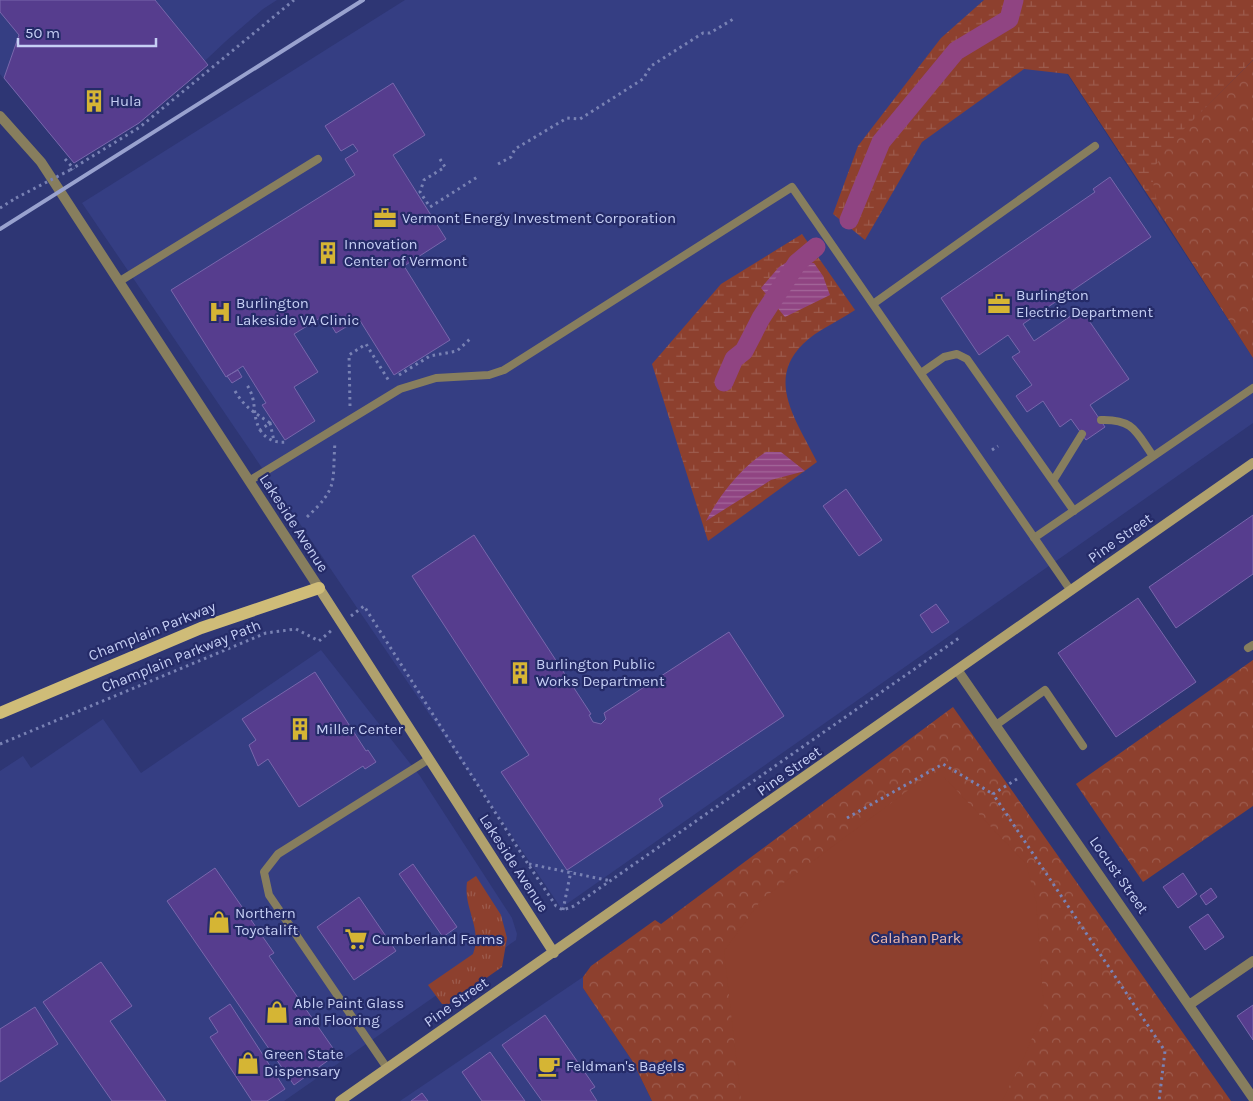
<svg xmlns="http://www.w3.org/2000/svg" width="1253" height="1101" viewBox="0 0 1253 1101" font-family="Karla,sans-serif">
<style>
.built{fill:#353e83}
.grass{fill:url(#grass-tufts)}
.forest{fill:url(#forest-crowns)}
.wetland{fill:url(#wetland-marsh)}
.garden{fill:#8d402e}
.water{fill:url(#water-rules)}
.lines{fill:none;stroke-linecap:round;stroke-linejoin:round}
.canal{stroke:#904482;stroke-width:19}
.building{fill:#563d8e;stroke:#7867ac}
.path{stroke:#7982b4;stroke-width:3;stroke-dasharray:2.5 4;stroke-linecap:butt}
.lane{stroke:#877e5e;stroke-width:8}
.street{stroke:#877e5e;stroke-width:10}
.secondary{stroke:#b0a16d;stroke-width:10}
.primary{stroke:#cfbc78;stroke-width:12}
.rail{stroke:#99a2cf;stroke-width:4}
.path-bridge{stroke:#7982b4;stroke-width:3;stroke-dasharray:2.5 4;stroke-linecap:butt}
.labels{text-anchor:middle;stroke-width:4.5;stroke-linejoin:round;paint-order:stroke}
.poi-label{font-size:15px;fill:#c6cff5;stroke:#252b68;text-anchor:start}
.street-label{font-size:15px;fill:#c6cff5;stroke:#252b68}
.park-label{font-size:15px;fill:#eeb9ac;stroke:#252b68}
</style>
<defs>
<pattern id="grass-tufts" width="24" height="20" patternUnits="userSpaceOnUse" patternTransform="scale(1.25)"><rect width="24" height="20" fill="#8d402e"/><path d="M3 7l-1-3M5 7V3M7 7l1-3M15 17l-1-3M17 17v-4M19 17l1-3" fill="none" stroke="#9c5b4d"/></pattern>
<pattern id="forest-crowns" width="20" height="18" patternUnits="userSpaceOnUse" patternTransform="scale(1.25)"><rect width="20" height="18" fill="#8d402e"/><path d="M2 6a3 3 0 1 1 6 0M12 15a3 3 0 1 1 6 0" fill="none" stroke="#9c5b4d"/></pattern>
<pattern id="wetland-marsh" width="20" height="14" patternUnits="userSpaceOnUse" patternTransform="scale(1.25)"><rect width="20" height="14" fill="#8d402e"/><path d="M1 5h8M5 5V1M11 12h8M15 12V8" fill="none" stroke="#9c5b4d"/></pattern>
<pattern id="water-rules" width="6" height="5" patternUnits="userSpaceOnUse" patternTransform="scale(1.25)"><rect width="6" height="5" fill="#904482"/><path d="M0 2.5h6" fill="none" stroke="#a3679a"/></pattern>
</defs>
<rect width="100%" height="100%" fill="#2e3674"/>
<path class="built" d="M0 0H277L263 9 226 41 139 123 74 163 0 74Z
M405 0H1019L1253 358V423L561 908 82 203Z
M321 650 420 776 512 918 517 934 516 940 284 1101H0V771L23 756 31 768 103 719 141 773Z
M583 977V988L633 1062 652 1101H400Z"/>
<path class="grass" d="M476 876 501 915 507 938 502 967 449 1004H442L428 985 473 954C483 929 463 908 467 882Z"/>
<path class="forest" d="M1253 60V358L1159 212 1149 174 1170 142Z
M1253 660V806L1143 882 1076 784Z
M953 707 1231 1101H652L633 1062 583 988V977L591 966 655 920 661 924Z"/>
<path class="wetland" d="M984 0H1253V60L1171 142 1151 172 1159 212 1068 74 1024 69 922 142 865 240 833 214 858 146 941 38Z
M802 234 855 310C839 321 817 330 803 344 765 381 798 423 817 462L708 541 652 364 721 284Z"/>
<path class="garden" d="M926 777H944L1026 864 1036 901 1044 1009 1025 1055 1002 1101H741L724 951 762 899Z"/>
<path class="water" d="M800 254 805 263H814L823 276 830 295 785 317 761 288 779 267Z
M766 452H781L805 471 771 480 706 521C719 496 742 466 766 452Z"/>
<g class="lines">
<path class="canal" d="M849 220 881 142 956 51 1009 19 1014 0
M724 382 734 359 744 351 761 318 797 263 816 247"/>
</g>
<path class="building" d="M0 0H155L208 65 139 123 74 163 4 78 19 35 0 12Z
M393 83 425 135 393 155 446 239 404 266 450 340 394 375 359 319 336 333 325 315 294 334 318 372 294 387 315 421 285 440 262 405 266 403 243 366 226 377 171 290 355 175 345 159 358 151 353 144 341 151 325 126Z
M1110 177 1151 237 1023 324 1034 341 1081 309 1129 379 1090 405 1105 427 1086 440 1071 419 1060 427 1043 401 1027 412 1016 396 1032 385 1012 357 1020 352 1008 335 979 355 941 298 1095 192 1093 189Z
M238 370 242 377 232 383 227 376Z
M846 489 882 540 859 556 823 506Z
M1253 515V574L1176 628 1149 587Z
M474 535 591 714 589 715 593 722 601 724 606 719 604 713 729 632 784 716 659 799 663 806 567 870 501 772 529 755 412 576Z
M1138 598 1196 682 1116 737 1058 653Z
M936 604 949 622 932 633 920 615Z
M315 672 366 751 368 750 376 762 365 769 363 766 299 807 268 759 258 766 249 745 256 740 242 719Z
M413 864 457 927 443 937 399 874Z
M215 868 274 953 269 956 337 1054 294 1085 167 901Z
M1183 873 1197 894 1178 908 1163 887Z
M1211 888 1217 897 1206 905 1200 896Z
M359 897 396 951 354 980 317 927Z
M1208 914 1224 937 1205 950 1189 927Z
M101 962 132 1006 110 1021 166 1101H112L43 1002Z
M230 1004 285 1089 267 1101H252L210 1037 218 1032 209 1018Z
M1253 1005V1040L1237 1016Z
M35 1007 58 1044 0 1082V1029Z
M545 1015 595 1087 590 1090 597 1101H542L502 1045Z
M490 1052 525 1101H482L462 1072Z
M422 1093 428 1101H411Z"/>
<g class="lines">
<path class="path" d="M65 159 74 169
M440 159 445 167 424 180 420 192 430 207 479 176
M498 164 511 157 515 149 567 118 580 119 643 79 651 66 703 33H710L735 18
M70 170 140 127 294 0
M0 208 16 198
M399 375 430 356 457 351 470 339
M235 391C245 408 254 412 270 423L260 430C251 413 258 402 247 385
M350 406 349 355 366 344 389 381
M270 423 274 441
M260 430C267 440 275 443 287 442
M992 450 998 446
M307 517C339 487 332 483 335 442
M351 616 364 606 528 864 556 906 563 910 574 906 959 638
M0 744 266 633 296 629 319 641 332 630
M1017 779 993 794 1165 1051 1159 1101
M847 818 943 764 993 794
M529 864 611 881
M563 910 571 871"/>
<path class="lane" d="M120 281 318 159
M873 304 1095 146
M921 373 944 357 957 354 967 359 1074 511
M1101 420C1134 419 1136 432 1153 456
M249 481 400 389 436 378 489 375 504 370 792 187 1071 591
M1053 481 1082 434
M1034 538 1253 388
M1248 648 1253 645
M996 725 1045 690 1083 746
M387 1068 269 895 264 872 278 854 429 759"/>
<path class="street" d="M0 116 41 162 319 588
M958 671 1253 1098
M1189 1005 1253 961"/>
<path class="secondary" d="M319 588 554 953
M340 1101 1253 463"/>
<path class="primary" d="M0 713 201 628 319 588"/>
<path class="rail" d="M0 229 363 0"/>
<path class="path-bridge" d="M16 198 70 170"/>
</g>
<defs>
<symbol id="building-bare" viewBox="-9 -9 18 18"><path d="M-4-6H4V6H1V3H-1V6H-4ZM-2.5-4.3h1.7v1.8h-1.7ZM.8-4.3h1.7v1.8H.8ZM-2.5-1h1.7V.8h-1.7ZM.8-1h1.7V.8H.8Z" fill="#d5b534" stroke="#252b68" stroke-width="2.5" paint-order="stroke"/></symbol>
<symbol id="office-bare" viewBox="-9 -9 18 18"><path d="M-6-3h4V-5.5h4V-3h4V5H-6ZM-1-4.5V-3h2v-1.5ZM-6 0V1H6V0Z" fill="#d5b534" stroke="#252b68" stroke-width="2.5" paint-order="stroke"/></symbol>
<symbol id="hospital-bare" viewBox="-9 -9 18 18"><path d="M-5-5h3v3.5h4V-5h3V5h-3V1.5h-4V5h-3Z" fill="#d5b534" stroke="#252b68" stroke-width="2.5" paint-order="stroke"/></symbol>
<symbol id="shop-bare" viewBox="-9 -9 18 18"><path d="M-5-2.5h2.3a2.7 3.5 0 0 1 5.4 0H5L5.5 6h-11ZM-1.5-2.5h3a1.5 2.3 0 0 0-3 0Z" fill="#d5b534" stroke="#252b68" stroke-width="2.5" paint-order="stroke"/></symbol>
<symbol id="supermarket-bare" viewBox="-9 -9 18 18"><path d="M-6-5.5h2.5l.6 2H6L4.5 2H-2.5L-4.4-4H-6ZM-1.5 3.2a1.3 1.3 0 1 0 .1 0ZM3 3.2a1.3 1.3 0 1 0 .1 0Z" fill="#d5b534" stroke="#252b68" stroke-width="2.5" paint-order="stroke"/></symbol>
<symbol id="cafe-bare" viewBox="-9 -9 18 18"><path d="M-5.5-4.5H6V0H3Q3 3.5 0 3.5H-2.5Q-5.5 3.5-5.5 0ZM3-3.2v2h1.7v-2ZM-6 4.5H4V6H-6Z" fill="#d5b534" stroke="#252b68" stroke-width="2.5" paint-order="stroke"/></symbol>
</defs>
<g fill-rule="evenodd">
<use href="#building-bare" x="78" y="85" width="32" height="32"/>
<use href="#office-bare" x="369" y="202" width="32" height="32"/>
<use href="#building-bare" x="312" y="237" width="32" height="32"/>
<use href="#office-bare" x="983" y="288" width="32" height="32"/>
<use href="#hospital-bare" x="204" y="296" width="32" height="32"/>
<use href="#building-bare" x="504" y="657" width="32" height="32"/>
<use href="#building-bare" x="284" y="713" width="32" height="32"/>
<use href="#shop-bare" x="203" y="906" width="32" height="32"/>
<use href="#supermarket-bare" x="340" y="923" width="32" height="32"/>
<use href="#shop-bare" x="261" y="996" width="32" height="32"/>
<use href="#shop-bare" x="232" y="1047" width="32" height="32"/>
<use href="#cafe-bare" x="533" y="1050" width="32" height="32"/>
</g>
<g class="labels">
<g class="poi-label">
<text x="110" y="106">Hula</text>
<text x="402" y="223">Vermont Energy Investment Corporation</text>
<text x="344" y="249">Innovation<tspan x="344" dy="17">Center of Vermont</tspan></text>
<text x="1016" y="300">Burlington<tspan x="1016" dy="17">Electric Department</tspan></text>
<text x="236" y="308">Burlington<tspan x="236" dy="17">Lakeside VA Clinic</tspan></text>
<text x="536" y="669">Burlington Public<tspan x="536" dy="17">Works Department</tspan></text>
<text x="316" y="734">Miller Center</text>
<text x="235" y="918">Northern<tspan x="235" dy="17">Toyotalift</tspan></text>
<text x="372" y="944">Cumberland Farms</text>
<text x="294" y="1008">Able Paint Glass<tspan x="294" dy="17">and Flooring</tspan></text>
<text x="264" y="1059">Green State<tspan x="264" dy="17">Dispensary</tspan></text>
<text x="566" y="1071">Feldman's Bagels</text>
</g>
<g class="street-label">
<text transform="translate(294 523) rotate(57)" y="5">Lakeside Avenue</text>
<text transform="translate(1120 538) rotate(-35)" y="5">Pine Street</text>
<text transform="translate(152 631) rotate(-22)" y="5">Champlain Parkway</text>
<text transform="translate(181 656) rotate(-22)" y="5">Champlain Parkway Path</text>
<text transform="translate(789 771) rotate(-35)" y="5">Pine Street</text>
<text transform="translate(514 863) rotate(57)" y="5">Lakeside Avenue</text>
<text transform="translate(1119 875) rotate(55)" y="5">Locust Street</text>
<text transform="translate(456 1002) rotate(-35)" y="5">Pine Street</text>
</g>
<g class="park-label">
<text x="916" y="943">Calahan Park</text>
</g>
</g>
<path d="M18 38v8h138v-8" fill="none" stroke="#c6cff5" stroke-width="2.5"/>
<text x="25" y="38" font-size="15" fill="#c6cff5" stroke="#252b68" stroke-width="4" paint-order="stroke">50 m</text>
</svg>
